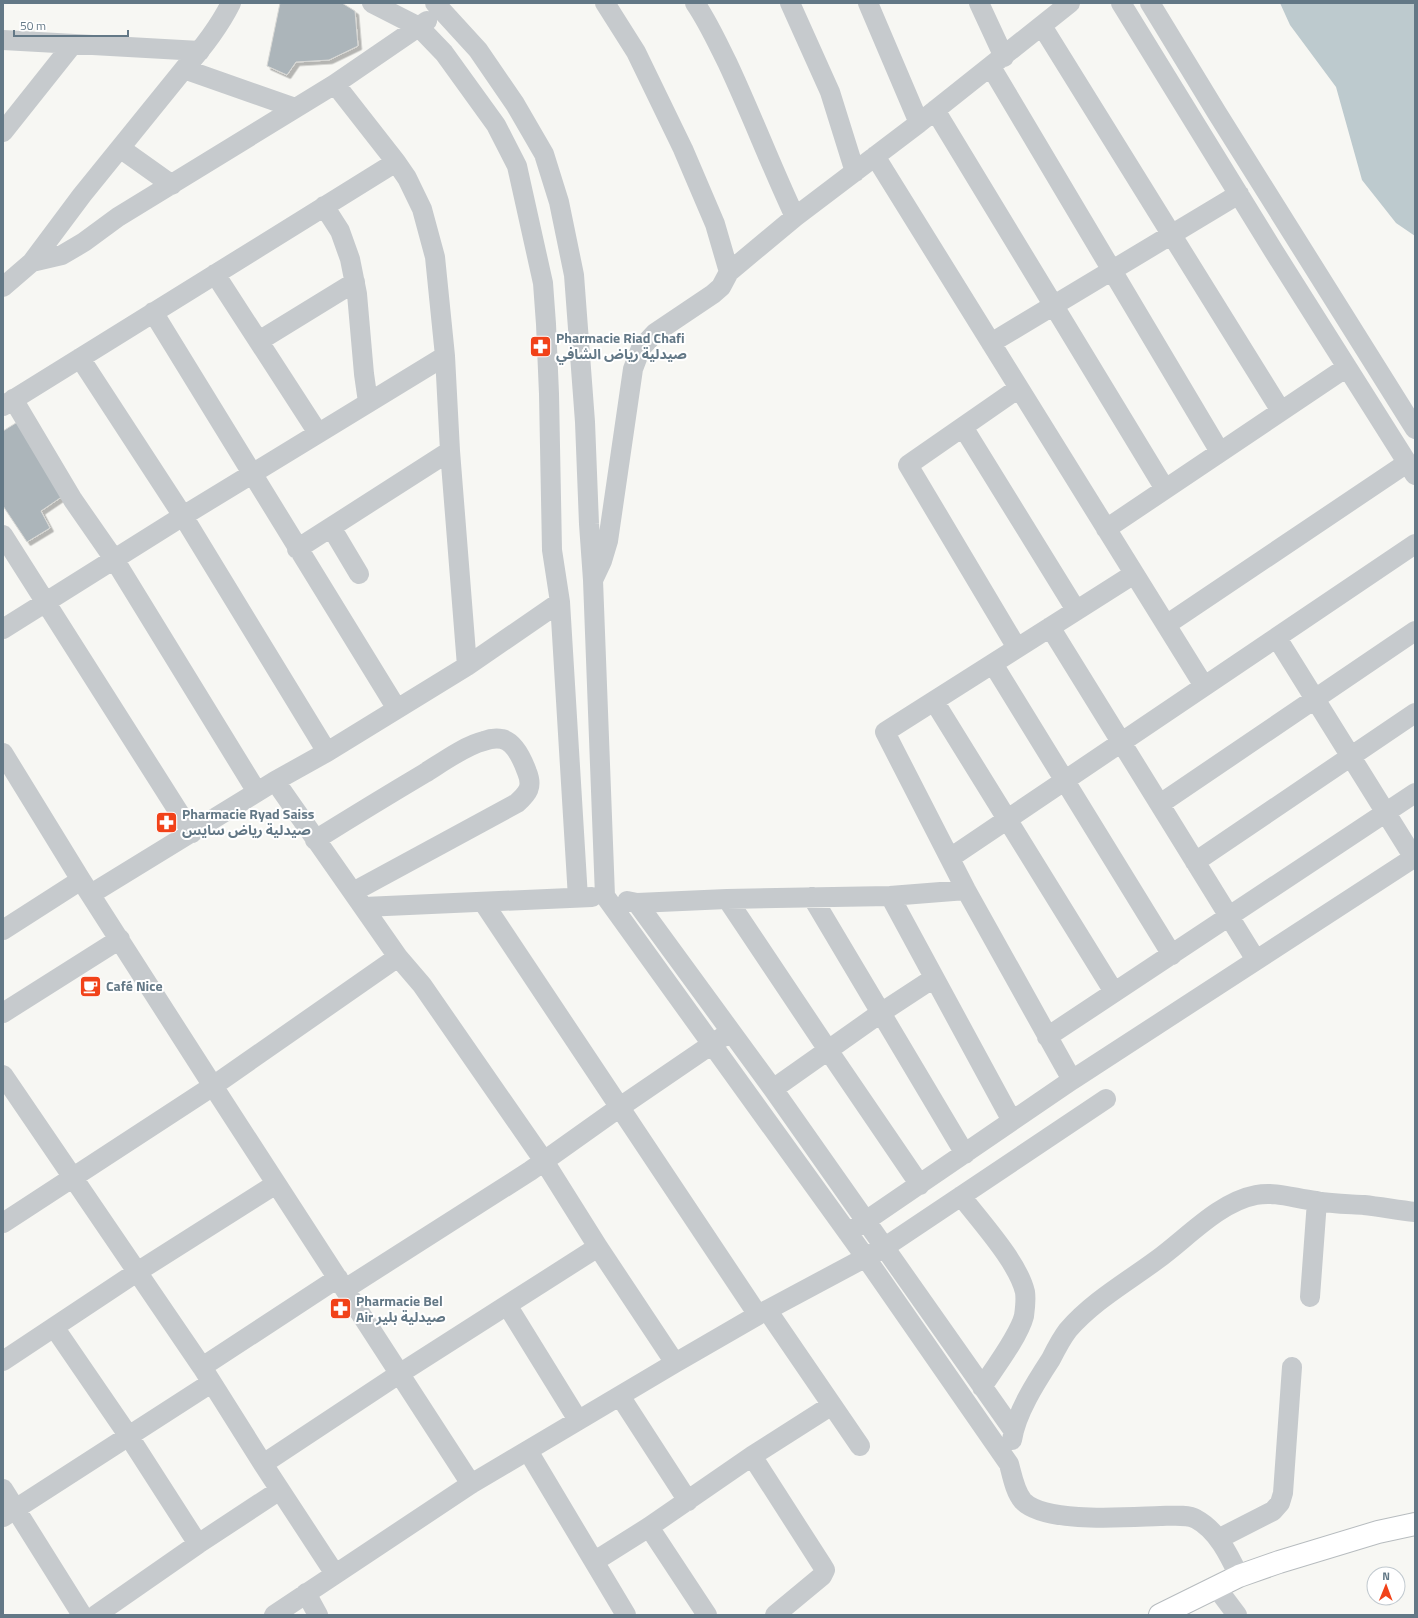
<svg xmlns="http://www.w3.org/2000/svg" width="1418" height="1618" viewBox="0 0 1418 1618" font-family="'Titillium Web','Noto Sans Arabic',sans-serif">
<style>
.water{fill:#bdcace}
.building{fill:#acb5ba;stroke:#d8d8d5;filter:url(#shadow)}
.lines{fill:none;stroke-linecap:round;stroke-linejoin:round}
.major-casing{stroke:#b7bcbf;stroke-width:24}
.minor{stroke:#c6cacd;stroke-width:20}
.major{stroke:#fff;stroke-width:22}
.labels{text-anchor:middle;stroke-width:4;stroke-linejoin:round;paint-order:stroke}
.poi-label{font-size:14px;font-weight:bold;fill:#637886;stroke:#fff;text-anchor:start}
</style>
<defs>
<filter id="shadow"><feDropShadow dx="3.5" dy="3.5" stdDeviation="0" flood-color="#0004"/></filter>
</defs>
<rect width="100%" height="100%" fill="#f7f7f3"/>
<path class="water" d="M1280 3H1415V236L1396 223 1362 180 1336 87 1290 25Z"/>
<path class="building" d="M280 3H342L355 11 358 46 329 60 296 62 287 75 267 66Z
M19 421 63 496 41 511 50 528 27 542 3 506V431Z"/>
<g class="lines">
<defs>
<path id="major" d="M1160 1615 1239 1576 1279 1562 1378 1532 1415 1524"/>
</defs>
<use href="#major" class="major-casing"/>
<path class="minor" d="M372 3 419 27 444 53 496 125 517 166 543 283 546 324 549 394 552 550 560 602 578 898
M435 3 478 50 515 104 544 154 559 202 574 275 585 422 589 524 593 580 605 896 866 1258 1009 1464C1012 1475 1015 1492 1023 1501 1046 1524 1128 1517 1160 1516 1169 1516 1188 1514 1196 1519 1217 1530 1229 1555 1239 1576
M605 3 636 52 683 149 715 224 729 272
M695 3C708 22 717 42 727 62 751 113 771 166 795 217
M790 3 830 92 855 172
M868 3 919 123
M979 3 1004 57
M1121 3 1273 250 1415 475
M1150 3 1217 113 1415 429
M1042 26 1281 411
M3 40 200 51
M991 67 1220 452
M184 69 295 108
M335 84 396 162 407 178 422 209 435 257 445 356 450 451 467 666
M935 110 1165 489
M3 132 73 44
M120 148 172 185
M875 156 1204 686
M324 206 340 231 350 259 357 294 364 374 368 402
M32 262 62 255 84 242 118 217 335 84 427 21
M215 274 318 433
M3 287 32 262 82 195 184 69C202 49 219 27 231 3
M153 312 397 709
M259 341 355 282
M991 343 1239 194
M80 358 183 516 327 752
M13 399 73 500 114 559 257 792
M3 406 396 162
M963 427 1076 610
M331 527 359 574
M1106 529 1347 367
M3 535 192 833
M297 549 450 451
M594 578 602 561 608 541 633 369 641 348 655 333 713 294 721 287 729 272 795 217 919 123 1070 3
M1166 625 1407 463
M1050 627 1256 960
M3 629 183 516 445 356
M1277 638 1414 858
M1017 648 908 465 1019 388
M993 664 1172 955
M934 701 1114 992
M3 753 81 880 213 1086 471 1484
M275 781 398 957 422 985 544 1161 598 1247 675 1363
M1160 804 1415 631
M315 840C352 817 388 795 425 773 441 763 466 745 484 741 489 739 496 738 502 739 515 742 523 761 527 772 533 787 528 793 517 803L353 892
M950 858 1415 544
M1195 862 1415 713
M91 894 275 781 327 752 467 666 560 602
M890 896 1012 1121
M812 897 965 1154
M727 899 828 1050 920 1185
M627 901 637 903 727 899 890 896 966 890
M483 902 758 1315
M637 903 773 1089 1013 1430
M364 907 592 897
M3 930 81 880
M3 1013 120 939
M1047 1037 1415 793
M3 1075 202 1367 263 1464 335 1574
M1072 1080 966 890 885 732 1134 574
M773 1089 882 1012 934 978
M961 1196C980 1221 1018 1262 1025 1292 1026 1299 1025 1309 1024 1316 1019 1336 994 1369 982 1387
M3 1223 213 1086 398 957
M848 1233 1072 1080 1415 857
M345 1289 530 1171 620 1107 724 1036
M1310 1297 1317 1201
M507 1305 578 1420
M767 1310 860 1446
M54 1327 128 1435 198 1544
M3 1361 137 1272 276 1184
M202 1367 338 1278
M620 1396 688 1501
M1012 1440C1016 1413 1036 1382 1051 1359 1056 1349 1061 1339 1068 1330 1093 1301 1127 1282 1158 1259 1187 1238 1219 1202 1256 1195 1276 1191 1296 1199 1316 1201 1332 1204 1348 1204 1364 1205 1381 1207 1398 1210 1415 1212
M528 1451 626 1615
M752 1456 822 1565 825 1570 822 1576 775 1615
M263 1464 399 1374 598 1247
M3 1489 82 1615
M3 1517 211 1383
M649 1527 707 1615
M1218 1539 1273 1511 1280 1503 1283 1493 1292 1367
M595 1561 649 1527 752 1456 832 1405
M1216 1587 1237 1615
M306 1593 318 1615
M96 1615 198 1544 280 1490
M274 1615 471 1484 675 1363 758 1315 885 1247 1106 1099"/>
<use href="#major" class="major"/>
</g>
<defs>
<symbol id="pharmacy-square" viewBox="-11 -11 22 22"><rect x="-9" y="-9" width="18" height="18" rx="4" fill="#f14219" stroke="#fff"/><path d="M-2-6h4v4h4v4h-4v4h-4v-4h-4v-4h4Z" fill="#fff"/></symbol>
<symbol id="cafe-square" viewBox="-11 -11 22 22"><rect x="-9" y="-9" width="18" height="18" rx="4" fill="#f14219" stroke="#fff"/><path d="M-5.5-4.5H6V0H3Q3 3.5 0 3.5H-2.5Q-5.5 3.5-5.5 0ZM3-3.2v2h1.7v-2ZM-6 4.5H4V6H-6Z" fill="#fff"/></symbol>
</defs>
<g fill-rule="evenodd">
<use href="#pharmacy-square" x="528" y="334" width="25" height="25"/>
<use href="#pharmacy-square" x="154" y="810" width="25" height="25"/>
<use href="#cafe-square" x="78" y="974" width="25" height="25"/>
<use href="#pharmacy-square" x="328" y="1296" width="25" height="25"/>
</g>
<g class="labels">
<g class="poi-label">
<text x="556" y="343">Pharmacie Riad Chafi<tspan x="556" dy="16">صيدلية رياض الشافي</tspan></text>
<text x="182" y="819">Pharmacie Ryad Saiss<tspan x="182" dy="16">صيدلية رياض سايس</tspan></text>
<text x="106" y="991">Café Nice</text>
<text x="356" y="1306">Pharmacie Bel<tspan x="356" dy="16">Air صيدلية بلير</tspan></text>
</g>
</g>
<rect width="1418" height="1618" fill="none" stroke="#637886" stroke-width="8"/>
<g transform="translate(1386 1586) rotate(1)"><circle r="19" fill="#ffffff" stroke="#c1c9cf"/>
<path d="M0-3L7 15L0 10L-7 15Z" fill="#f14219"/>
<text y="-6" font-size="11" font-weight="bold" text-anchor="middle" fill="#637886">N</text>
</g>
<path d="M14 30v6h114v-6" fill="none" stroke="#637886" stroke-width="2"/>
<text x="20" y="30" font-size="12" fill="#637886" stroke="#ffffff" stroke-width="3" paint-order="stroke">50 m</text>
</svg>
